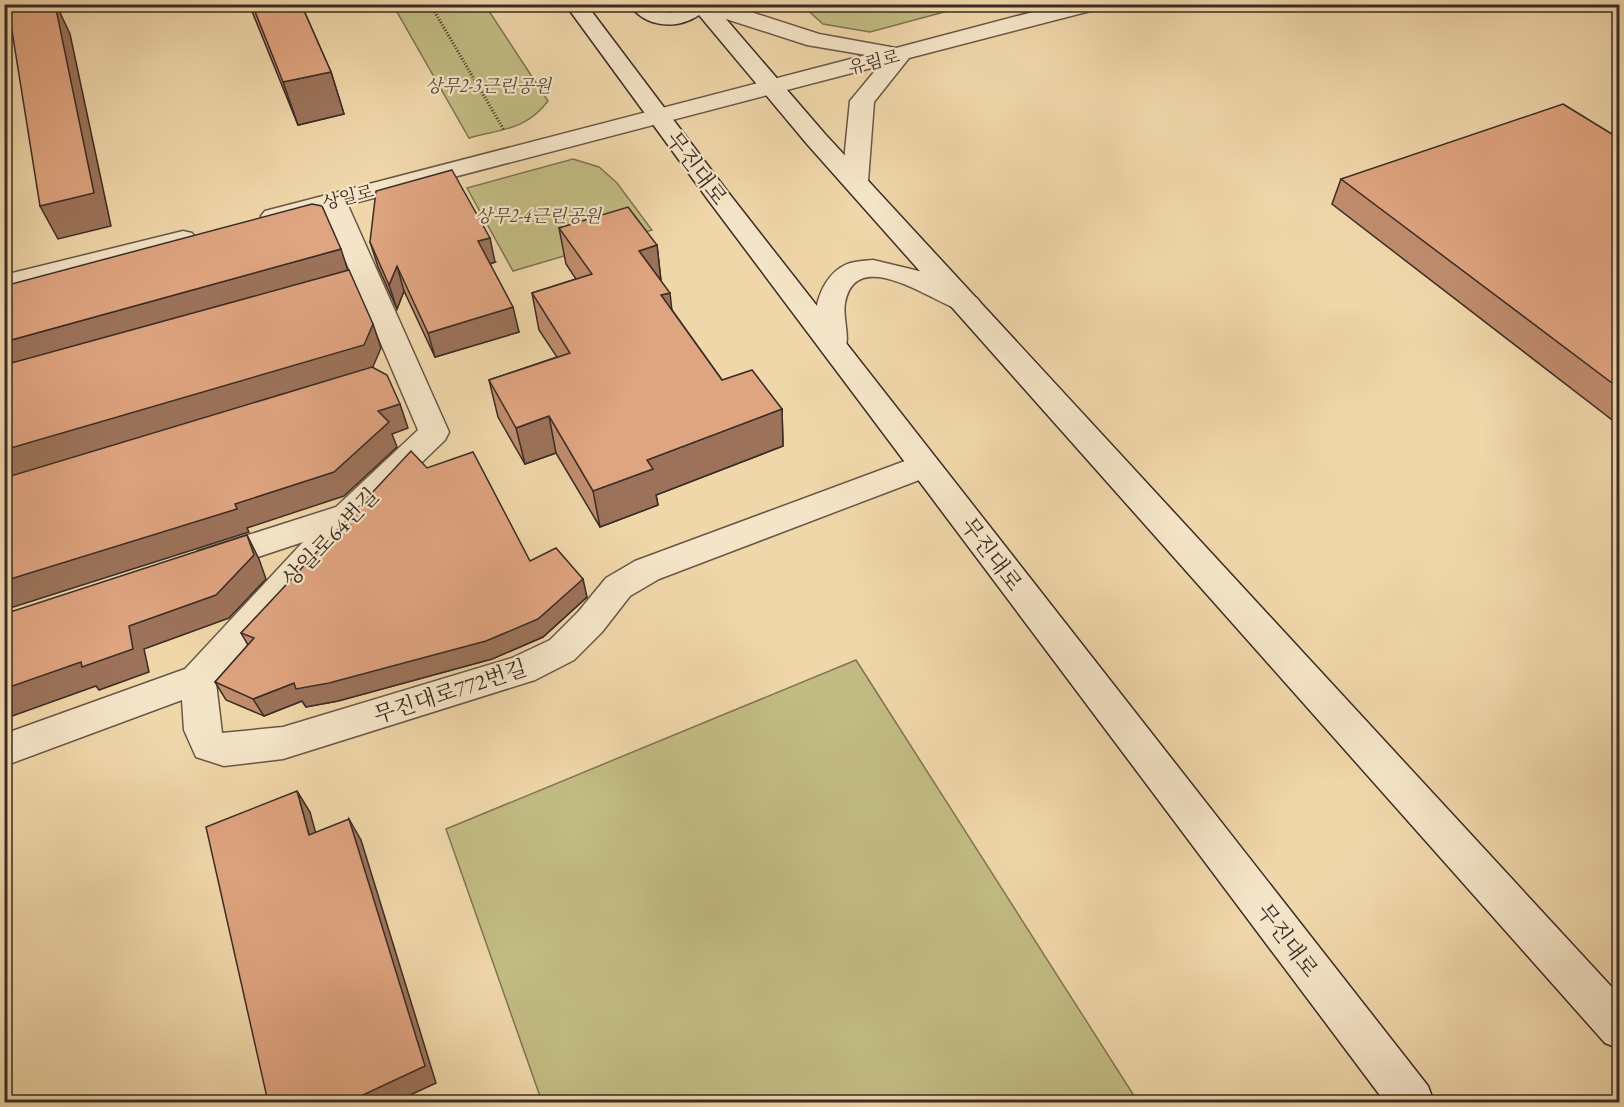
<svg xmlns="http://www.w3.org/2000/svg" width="1624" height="1107" viewBox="0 0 1624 1107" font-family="'EB Garamond','Noto Serif KR',serif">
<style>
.green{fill:#c2bc83;stroke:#7e7454;stroke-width:1.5}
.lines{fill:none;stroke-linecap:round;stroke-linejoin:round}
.minor-casing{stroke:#685747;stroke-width:3}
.tertiary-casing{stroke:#685747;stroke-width:3}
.secondary-casing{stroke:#3a2c26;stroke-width:3}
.path{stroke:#3a2c26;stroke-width:3;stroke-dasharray:1 2;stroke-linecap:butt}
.minor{fill:#f5e5c8;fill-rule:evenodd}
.tertiary{fill:#f5e5c8;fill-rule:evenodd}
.secondary{fill:#f5e5c8;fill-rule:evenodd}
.wall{fill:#c08d6e;stroke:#3a2c26;stroke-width:1.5}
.shaded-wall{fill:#9c735a;stroke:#3a2c26;stroke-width:1.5}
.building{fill:#dfa480;stroke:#3a2c26;stroke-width:1.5}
.labels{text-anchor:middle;stroke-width:4.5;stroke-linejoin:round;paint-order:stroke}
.far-street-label{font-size:18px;fill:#3a2c26;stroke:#f5e5c8}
.far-park-label{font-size:18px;font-style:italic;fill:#554939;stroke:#f5e5c8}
.street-label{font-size:22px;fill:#3a2c26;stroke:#f5e5c8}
</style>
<rect width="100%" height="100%" fill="#f0d7aa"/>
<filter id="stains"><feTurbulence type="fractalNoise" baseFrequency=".00333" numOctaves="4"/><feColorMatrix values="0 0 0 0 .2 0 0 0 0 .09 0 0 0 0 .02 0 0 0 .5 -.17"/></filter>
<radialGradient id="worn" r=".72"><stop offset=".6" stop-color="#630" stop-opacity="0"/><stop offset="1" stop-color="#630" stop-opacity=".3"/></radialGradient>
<path class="green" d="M950 4 955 9 870 32 823 24 802 5Z
M393 5H485L548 101C526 130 502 129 469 138Z
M573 159 599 167 617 183 652 230 513 271 467 188Z
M856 660 1138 1102H542L446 829Z"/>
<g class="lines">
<defs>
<path id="minor" d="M333 193 342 196 346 201 449 432 445 440 359 523 216 683 222 733 283 727 512 658 550 640 578 612 606 578 635 561 913 458 924 455 935 458 940 466 935 474 659 579 630 596 602 632 574 660 535 680 283 759 224 766 196 757 184 730 182 700 4 766V734L185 669 303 542 210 573 198 569 193 560 198 551 336 507 418 430 320 201 324 196Z"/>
<path id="tertiary" d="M693 4H726L819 34 896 48 1063 4H1100L1098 9 909 58 874 102 868 181 864 186 855 189 846 186 842 181 850 101 879 66 274 224 265 221 261 216 265 211 866 55 807 45 695 9Z
M183 231 192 233 196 239 192 245 4 292V275Z
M873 260 923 272 977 298 981 304 977 310 967 313C937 305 856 242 845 303 842 319 852 339 843 353L833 355 823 353C807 327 816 279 845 265 853 261 864 261 873 260Z"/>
<path id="secondary" d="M565 4H586L727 191 1428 1086 1434 1102H1385L709 201Z
M629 4H654L670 13 685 4H713L825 134 1620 996V1049L1605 1043 807 144 699 15C677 30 645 28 629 4Z"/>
</defs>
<use href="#minor" class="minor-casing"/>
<use href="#tertiary" class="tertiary-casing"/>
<use href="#secondary" class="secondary-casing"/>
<path class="path" d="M430 4 504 130"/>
<use href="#minor" class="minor"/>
<use href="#tertiary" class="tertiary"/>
<use href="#secondary" class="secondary"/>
</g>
<path class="wall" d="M249 4H301L331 72 344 114 298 125Z
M1620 139V426L1332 204 1341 179Z
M559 228 657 245 661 281 672 310 722 380 782 409 783 446 656 495 658 505 600 527 556 453 525 464 498 417 489 380 557 357 539 330 532 293 576 279 566 264Z
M370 242 495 262 490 264 519 332 435 357 404 291 397 309 378 267Z
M427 468 530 561 587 597 543 637 492 659 338 701 306 707 302 701 264 716 226 700 215 682 248 645 241 633Z"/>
<path class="shaded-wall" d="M56 4 70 34 111 226 58 239 40 206Z
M92 4H123L95 10Z
M331 72 344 114 298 125 283 82Z
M490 238 495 262 484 266 478 241Z
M657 245 661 281 639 251Z
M341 249 349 274 4 370V342Z
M397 266 404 291 397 309 389 285Z
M670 293 674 329 661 295Z
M513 307 519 332 435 357 428 333Z
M373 324 381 348 372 369 4 479V450Z
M400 404 408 428 392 434 397 447 344 496 247 528 249 532 4 610V581L235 504 378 411Z
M782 409 783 446 656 495 658 505 600 527 593 491 647 460Z
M549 416 556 453 525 464 516 428Z
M247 535 259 559 266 579 229 618 144 649 149 672 99 690 96 686 4 719V689L129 626Z
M583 579 587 597 543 637 492 659 338 701 306 707 302 701 264 716 253 699 294 683Z
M297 791 310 812 322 856 309 835Z
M349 819 361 840 436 1083 395 1102H348Z"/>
<path class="building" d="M48 4H55L94 193 40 206 9 12Z
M252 4H301L331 72 283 82Z
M1563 104 1620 139V389L1341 179Z
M452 170 490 238 478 241 513 307 428 333 397 266 389 285 370 242 376 191Z
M312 204 322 206 341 249 4 342V286Z
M628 207 657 245 639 251 670 293 661 295 722 380 752 370 782 409 647 460 653 469 593 491 549 416 516 428 489 380 570 353 532 293 592 274 559 228Z
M349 270 373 324 364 345 4 450V365Z
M372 367 387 375 400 404 378 411 389 422 334 472 235 504 237 509 4 581V478Z
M411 451 427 468 473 452 530 561 556 548 583 579 538 619 486 641 329 683 296 689 294 683 253 699 215 682 254 638 241 633Z
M247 535 254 555 216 595 129 626 133 649 82 667 81 662 4 689V614Z
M297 791 309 835 349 819 425 1066 348 1102H268L206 827Z"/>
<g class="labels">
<g class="far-street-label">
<text transform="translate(874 62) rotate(-14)" y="6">유림로</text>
<text transform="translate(348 197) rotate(-14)" y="6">상일로</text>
</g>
<g class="far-park-label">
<text x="488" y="92">상무2-3근린공원</text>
<text x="538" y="222">상무2-4근린공원</text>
</g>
<g class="street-label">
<text transform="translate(697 168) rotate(53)" y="8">무진대로</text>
<text transform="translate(330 537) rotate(-46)" y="8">상일로64번길</text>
<text transform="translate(992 554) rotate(53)" y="8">무진대로</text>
<text transform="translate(450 691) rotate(-18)" y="8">무진대로772번길</text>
<text transform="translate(1288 940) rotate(53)" y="8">무진대로</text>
</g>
</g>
<rect width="1624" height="1107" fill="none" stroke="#f0d7aa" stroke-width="24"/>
<rect x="6" y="6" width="1612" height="1095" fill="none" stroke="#3a2c26" stroke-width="3"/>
<rect x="12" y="12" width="1600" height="1083" fill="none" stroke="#3a2c26" stroke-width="1.5"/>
<rect width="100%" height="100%" filter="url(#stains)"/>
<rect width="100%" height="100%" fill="url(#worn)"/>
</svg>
